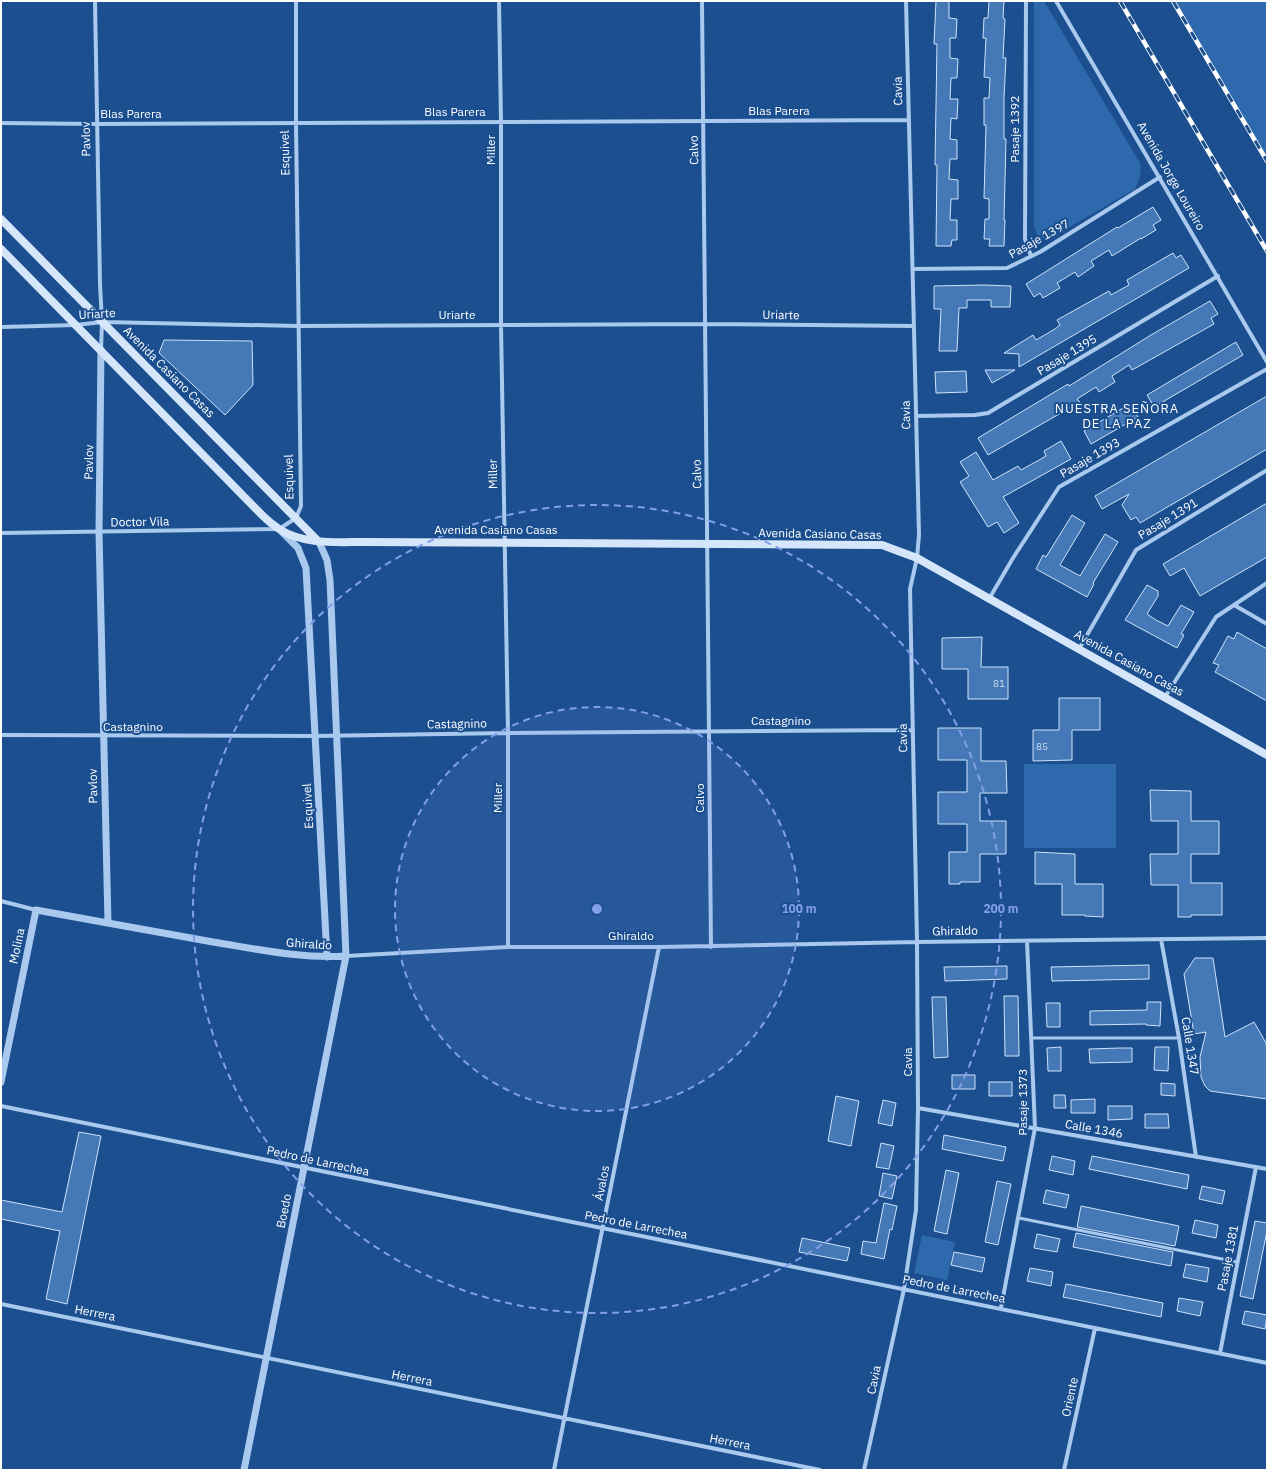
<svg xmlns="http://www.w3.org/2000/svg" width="1268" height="1471" viewBox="0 0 1268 1471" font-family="'IBM Plex Sans',sans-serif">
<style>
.green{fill:#2e69ad}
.building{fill:#4478b7;stroke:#cfe3fa}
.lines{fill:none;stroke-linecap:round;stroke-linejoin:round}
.service{stroke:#a9c9ee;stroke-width:3}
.minor{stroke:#a9c9ee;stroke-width:4}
.tertiary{stroke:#a9c9ee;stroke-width:7}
.secondary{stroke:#d6e6fa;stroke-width:8}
.rail-casing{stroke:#fff;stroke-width:4.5}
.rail{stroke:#1b4f8f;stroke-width:3;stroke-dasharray:9;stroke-linecap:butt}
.ring{fill:none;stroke:#839eea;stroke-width:2;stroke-dasharray:7 5}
.labels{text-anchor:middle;stroke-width:4;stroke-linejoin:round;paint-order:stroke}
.number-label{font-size:10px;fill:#d0dded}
.street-label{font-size:12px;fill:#fff;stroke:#1b4f8f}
.neighbourhood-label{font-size:13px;letter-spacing:1px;fill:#fff;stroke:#1b4f8f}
.centre{fill:#839eea;stroke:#1b4f8f;stroke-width:2}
.ring-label{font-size:12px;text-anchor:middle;font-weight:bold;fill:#839eea;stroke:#1b4f8f;stroke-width:4;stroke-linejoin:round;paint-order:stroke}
</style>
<rect width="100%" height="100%" fill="#1b4f8f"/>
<path class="green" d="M1034 1H1044L1141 165 1140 177 1135 189 1049 239 1038 237 1034 226Z
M1173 1H1267V161Z
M1024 764H1116V848H1024Z
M922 1235 955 1242 947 1280 914 1273Z"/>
<path class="building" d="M936 1H949V18L957 19 956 38H950V58L958 59 957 78H951L950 99H958L957 119 951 118 950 139 957 140V159H950L949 179 958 180V199H951L950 220H957V240H952L951 246H936L937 165H935L937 44H934Z
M989 1H1004L1003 18 1005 19 1003 58H1006L1004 98V139H1006L1004 220H1005L1004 246H989L990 239H984L985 219H989V199L984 198 986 125H984V98H989L990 78 984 77 986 38H983L984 18H988Z
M1153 207 1161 220 1153 225 1156 230 1141 239V238L1112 256 1109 250 1091 261 1094 266 1078 277 1075 272 1057 283 1060 288 1043 298 1040 293 1034 297 1026 284 1117 227 1118 228Z
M1173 253 1176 258 1181 255 1189 268 1019 367V354L1004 353 1033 335 1036 340 1055 329 1060 325 1057 320 1109 291 1111 295 1129 285 1127 280Z
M984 285 1011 286 1010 307H991V300H967V308H959L957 351H939L941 309H934V286Z
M1210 301 1218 314 1211 318 1214 324 1132 370 1129 365 1112 376 1115 382 1099 392 1096 387 1077 399 1080 402 988 455 978 438 1068 384 1069 386 1151 335Z
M164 340 252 341 253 385 225 415 159 353Z
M1236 342 1243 355 1154 407 1147 395Z
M985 370H1015L992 383Z
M966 371 967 392 936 393 935 372Z
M1267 396V449L1140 523 1136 517 1131 520 1122 505 1129 494 1102 509 1095 496Z
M1130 404 1138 417 1091 444 1084 431Z
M1061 441 1071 459 1003 497 1019 523 1004 533 997 522 988 527 960 482 969 476 960 462 976 452 993 480 1018 466 1021 470 1041 459 1046 456 1044 451Z
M1267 503V557L1200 596 1184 568 1170 576 1163 564Z
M1072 515 1085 523 1060 565 1080 576 1105 534 1118 542 1093 583 1094 584 1087 597 1036 569 1043 555 1046 557Z
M1147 585 1158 591V596L1147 614 1156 620 1168 626 1181 605 1194 612 1181 634 1184 635 1177 648 1125 620Z
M1237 632 1267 649V701L1215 672 1219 665 1213 663 1228 636 1234 639Z
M982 637 981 667H1008V699H968V669H942V638Z
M1059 698H1100V730H1072V760L1033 761V730H1059Z
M938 728H981V761H1006L1007 793H980V821H1006V854H980V882H960V884H949V852H967V824H938V792H967V760H938Z
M1150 790 1191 791V821H1219V854H1191V883H1222V915H1191V917H1178V885H1151L1150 854H1178V821H1151Z
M1035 852 1075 854V884H1103V917L1085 916V915H1062V884H1035Z
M1195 958H1213L1225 1037 1254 1022 1266 1043 1267 1050V1099L1210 1091 1205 1086 1201 1077 1200 1057 1206 1032 1194 1034 1184 974Z
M1149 965V979L1052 981 1051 967Z
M1007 966V979L945 981 944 967Z
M1004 996H1018L1019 1056H1005Z
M932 997H946L948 1057 934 1058Z
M1147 1002H1161L1160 1026 1146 1025V1024L1090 1025V1011L1147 1010Z
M1046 1003H1060V1027H1047Z
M1061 1047V1071H1048L1047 1048Z
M1155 1047H1169L1168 1071 1154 1070Z
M1120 1048H1132V1062L1090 1063 1089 1049Z
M952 1075H975V1089H952Z
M989 1082H1012V1096H989Z
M1161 1083 1175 1084V1096L1161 1095Z
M1054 1095H1065L1066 1108H1054Z
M836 1096 859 1101 851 1146 828 1141Z
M1095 1099V1113H1071V1100Z
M883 1100 896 1103 892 1126 878 1123Z
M1108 1106H1132V1119L1108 1120Z
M1145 1114H1168L1169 1128H1145Z
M79 1132 101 1136 67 1304 46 1299 60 1231 1 1219V1200L62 1212Z
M944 1135 1006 1147 1003 1161 942 1149Z
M881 1143 894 1146 889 1169 876 1167Z
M1052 1156 1075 1161 1073 1175 1049 1170Z
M1092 1156 1189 1175 1187 1189 1089 1169Z
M946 1170 959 1173 947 1234 934 1231Z
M883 1173 897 1176 892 1199 879 1196Z
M997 1181 1011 1184 998 1245 985 1242Z
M1202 1186 1225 1191 1222 1204 1199 1199Z
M1046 1190 1069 1195 1066 1208 1043 1203Z
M884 1203 897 1206 892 1230 890 1229 884 1259 861 1254 863 1241 876 1243Z
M1081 1206 1179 1226 1175 1246 1077 1227Z
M1195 1220 1218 1225 1216 1238 1192 1233Z
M1255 1221 1267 1223V1231L1253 1299 1240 1296Z
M1076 1233 1173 1252 1171 1266 1073 1247Z
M1037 1234 1060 1239 1057 1252 1034 1248Z
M802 1238 850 1248 847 1261 799 1252Z
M954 1252 985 1258 982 1272 951 1265Z
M1186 1264 1209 1268 1207 1282 1183 1277Z
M1030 1268 1053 1272 1051 1286 1027 1281Z
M1066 1284 1163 1303 1161 1317 1063 1297Z
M1179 1298 1203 1302 1200 1316 1177 1311Z
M1245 1311 1267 1315 1265 1329 1242 1324Z"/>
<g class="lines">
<path class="service" d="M1032 1038H1179
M1019 1218 1237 1262"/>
<path class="minor" d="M95 1 100 284 102 322 101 350
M499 1 501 122V325L508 733V947
M702 1 711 947
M1026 1 1025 239 1031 256
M1056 1 1267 362
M1 123 97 124 909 120
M913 269 1007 268 1040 252 1160 177
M1 327 76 325 102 322 298 326 706 324 914 326
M916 416 975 415 988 413 1218 276
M1 533 279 529 296 518 301 506 296 123V1
M989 599 1013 558 1059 487 1267 369
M1234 605 1267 624
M1079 649 1136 550 1267 470
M1165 697 1216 617 1267 583
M1 735 315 736 508 733 913 730
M1 901 36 910
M1161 939 1179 1038 1196 1157
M346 956 508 947H659L917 942 1267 938
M1 1106 1267 1363
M918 1108 1267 1169
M1 1304 820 1470
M1001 1308 1035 1128 1027 941
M1220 1353 1256 1167
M554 1470 659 947
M864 1470 904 1289 916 1210 918 1108 917 942 910 589 917 558 919 535 906 1
M1064 1470 1095 1328"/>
<path class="tertiary" d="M101 350 99 532 108 923
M282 532 298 548 306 568 327 957
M1 1082 36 910C95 921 154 931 213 942 257 949 301 959 346 956
M244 1470 346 956 330 580 327 560 319 542"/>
<path class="secondary" d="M1 219 319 542
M1 249 262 515C267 520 273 525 279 529 304 545 336 542 364 542L882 545 917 558 1267 755"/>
<defs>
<path id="rail" d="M1120 1 1267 251
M1173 1 1267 161"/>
</defs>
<use href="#rail" class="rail-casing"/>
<use href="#rail" class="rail"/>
</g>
<circle cx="597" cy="909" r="202" fill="#839eea" fill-opacity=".12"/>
<g class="ring">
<circle cx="597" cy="909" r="202"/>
<circle cx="597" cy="909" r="404"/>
</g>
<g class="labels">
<g class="number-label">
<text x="999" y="687">81</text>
<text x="1042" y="750">85</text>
</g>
<g class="street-label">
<text transform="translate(898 91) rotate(-91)" y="4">Cavia</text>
<text x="779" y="115">Blas Parera</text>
<text x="455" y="116">Blas Parera</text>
<text x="131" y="118">Blas Parera</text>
<text transform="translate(1015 129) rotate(-90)" y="4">Pasaje 1392</text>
<text transform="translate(86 139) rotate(-91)" y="4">Pavlov</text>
<text transform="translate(491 150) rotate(-90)" y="4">Miller</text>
<text transform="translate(694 150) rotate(-91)" y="4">Calvo</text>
<text transform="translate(285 153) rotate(-91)" y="4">Esquivel</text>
<text transform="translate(1171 176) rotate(60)" y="4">Avenida Jorge Loureiro</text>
<text transform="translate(1039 239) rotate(-29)" y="4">Pasaje 1397</text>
<text transform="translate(97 314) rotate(-3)" y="4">Uriarte</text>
<text x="457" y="319">Uriarte</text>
<text transform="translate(781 315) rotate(1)" y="4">Uriarte</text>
<text transform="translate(1067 355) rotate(-31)" y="4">Pasaje 1395</text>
<text transform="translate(169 372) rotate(45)" y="4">Avenida Casiano Casas</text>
<text transform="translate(906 415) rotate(-91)" y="4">Cavia</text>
<text transform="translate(1090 458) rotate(-30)" y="4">Pasaje 1393</text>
<text transform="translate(89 462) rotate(-89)" y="4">Pavlov</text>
<text transform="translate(493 474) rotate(-91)" y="4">Miller</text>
<text transform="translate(697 474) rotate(-91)" y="4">Calvo</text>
<text transform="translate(289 477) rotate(-91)" y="4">Esquivel</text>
<text transform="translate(1168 519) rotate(-31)" y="4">Pasaje 1391</text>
<text transform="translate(140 522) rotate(-1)" y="4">Doctor Vila</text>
<text x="496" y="534">Avenida Casiano Casas</text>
<text transform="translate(820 534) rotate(1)" y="4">Avenida Casiano Casas</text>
<text transform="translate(1129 663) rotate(29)" y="4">Avenida Casiano Casas</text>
<text x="781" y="725">Castagnino</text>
<text transform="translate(457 724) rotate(-1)" y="4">Castagnino</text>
<text x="133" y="731">Castagnino</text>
<text transform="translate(903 738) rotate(-91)" y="4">Cavia</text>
<text transform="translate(93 786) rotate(-91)" y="4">Pavlov</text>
<text transform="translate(498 798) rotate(-90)" y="4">Miller</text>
<text transform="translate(700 798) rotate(-90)" y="4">Calvo</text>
<text transform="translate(308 806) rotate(-93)" y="4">Esquivel</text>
<text transform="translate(955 931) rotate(-1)" y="4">Ghiraldo</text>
<text x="631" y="940">Ghiraldo</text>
<text transform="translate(309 944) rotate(4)" y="4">Ghiraldo</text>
<text transform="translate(17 946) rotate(-78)" y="4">Molina</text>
<text transform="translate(1190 1046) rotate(81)" y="4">Calle 1347</text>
<text transform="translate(908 1062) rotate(-90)" y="4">Cavia</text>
<text transform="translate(1023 1102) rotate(-90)" y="4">Pasaje 1373</text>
<text transform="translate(1094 1129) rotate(10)" y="4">Calle 1346</text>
<text transform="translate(318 1161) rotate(12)" y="4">Pedro de Larrechea</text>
<text transform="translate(602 1183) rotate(-79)" y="4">Ávalos</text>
<text transform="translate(284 1211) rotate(-79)" y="4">Boedo</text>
<text transform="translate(636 1225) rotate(11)" y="4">Pedro de Larrechea</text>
<text transform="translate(1228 1258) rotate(-79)" y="4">Pasaje 1381</text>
<text transform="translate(954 1289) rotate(11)" y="4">Pedro de Larrechea</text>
<text transform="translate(95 1313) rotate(11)" y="4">Herrera</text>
<text transform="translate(412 1378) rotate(11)" y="4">Herrera</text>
<text transform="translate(874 1380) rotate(-78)" y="4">Cavia</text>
<text transform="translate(1070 1397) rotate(-78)" y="4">Oriente</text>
<text transform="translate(730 1442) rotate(11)" y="4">Herrera</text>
</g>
<g class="neighbourhood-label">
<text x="1117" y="413">NUESTRA SEÑORA<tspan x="1117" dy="15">DE LA PAZ</tspan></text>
</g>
</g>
<circle cx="597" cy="909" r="6" class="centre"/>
<g class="ring-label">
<text x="799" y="913">100 m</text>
<text x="1001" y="913">200 m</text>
</g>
<rect width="1268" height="1471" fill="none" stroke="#ffffff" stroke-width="4"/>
</svg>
